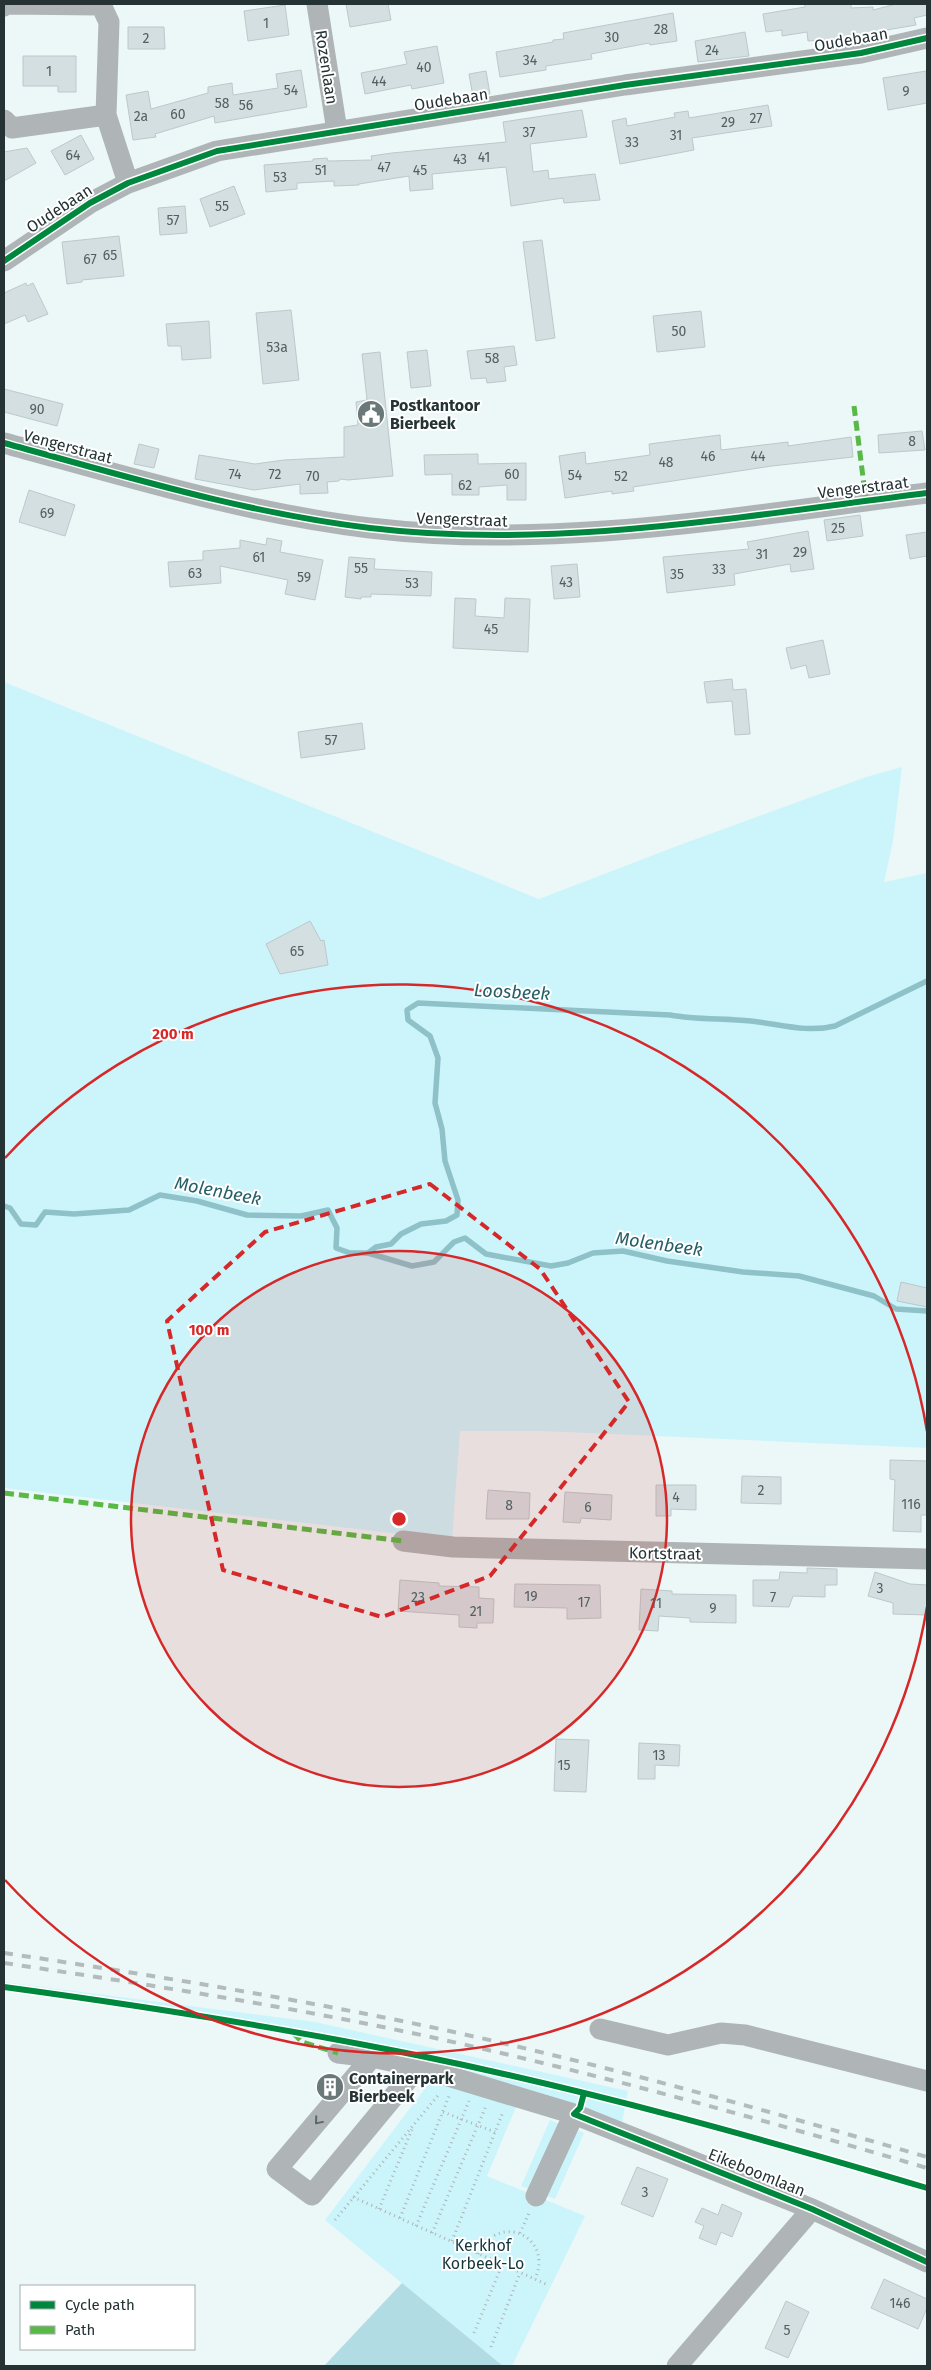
<svg xmlns="http://www.w3.org/2000/svg" width="931" height="2370" viewBox="0 0 931 2370" font-family="'Fira Sans',sans-serif">
<style>
.green{fill:#ccf5fb}
.forest{fill:#b2dce3}
.lines{fill:none;stroke-linecap:round;stroke-linejoin:round}
.stream{stroke:#8fc1c9;stroke-width:5.5}
.building{fill:#d4dfe1;stroke:#bcc8c9}
.path{stroke:#adb3b4;stroke-width:3;stroke-dasharray:1 4;stroke-linecap:butt}
.minor{stroke:#afb5b6;stroke-width:21}
.rail{stroke:#b4bbbc;stroke-width:4;stroke-dasharray:9 9;stroke-linecap:butt}
.quiet{stroke:#58b947;stroke-width:5;stroke-dasharray:10 5;stroke-linecap:butt}
.cycleway-casing{stroke:#fff;stroke-width:9}
.cycleway{stroke:#00873e;stroke-width:6}
.oneway{stroke:#5c6769}
.marked{fill:none;stroke:#d62828;stroke-width:4;stroke-dasharray:10 6;stroke-linejoin:round}
.ring{fill:none;stroke:#d62828;stroke-width:2.5}
.labels{text-anchor:middle;stroke-width:4;stroke-linejoin:round;paint-order:stroke}
.number-label{font-size:14px;fill:#526062}
.street-label{font-size:16px;fill:#253335;stroke:#fff}
.poi-label{font-size:16px;font-weight:bold;fill:#253335;stroke:#fff;text-anchor:start}
.park-label{font-size:16px;fill:#15373c;stroke:#fff}
.water-label{font-size:18px;font-style:italic;fill:#265f67;stroke:#fff}
.centre{fill:#d62828;stroke:#fff;stroke-width:2.5}
.ring-label{font-size:15px;text-anchor:middle;font-weight:bold;fill:#d62828;stroke:#fff;stroke-width:4;stroke-linejoin:round;paint-order:stroke}
</style>
<rect width="100%" height="100%" fill="#ecf7f8"/>
<path class="green" d="M4 682 539 899 677 846 866 777 902 767 893 841 884 882 927 873V1448L543 1431H460L452 1540 4 1488Z
M4 1982 315 2022 628 2091 621 2128 419 2064 314 2040 4 1987Z
M433 2078 519 2100 487 2176 585 2216 512 2366H503L325 2220Z
M550 2120 562 2125 533 2191 521 2186Z
M572 2128 584 2133 555 2199 544 2195Z"/>
<path class="forest" d="M402 2283 503 2366H324Z"/>
<g class="lines">
<path class="stream" d="M4 1206 10 1208 21 1224 36 1225 45 1212 74 1214 129 1210 160 1195 197 1201 247 1215 301 1216 328 1210 337 1228 336 1248 350 1253H368L412 1266 434 1262 454 1242 465 1238 486 1254 551 1266 568 1263 593 1253 623 1251 667 1261 743 1272 799 1276 874 1296 896 1309 927 1311
M368 1253 376 1247 391 1244 401 1234 421 1224 446 1221 457 1215 458 1200 445 1161 442 1129 435 1103 438 1058 430 1036 408 1020 407 1010 418 1003 670 1015C697 1020 724 1018 751 1021 780 1024 806 1033 835 1026L927 981"/>
</g>
<path class="building" d="M346 4H388L391 20 350 27Z
M805 4H851V8L873 7V10L896 4H927V15L914 18 916 25 875 32V36L808 41 807 32 782 36V30L766 32 763 14 805 7Z
M285 5 289 35 248 41 244 11Z
M673 13 677 41 650 45 649 43 591 54 592 59 546 66V70L500 77 496 52 553 42V40L564 39 563 33Z
M128 27H164L165 49H128Z
M745 32 749 56 698 62 695 41Z
M437 46 444 83 412 89 411 85 365 94 361 73 407 64 404 52Z
M23 56H76V92H58V86H23Z
M301 70 307 107 215 123 214 116 155 134 156 137 133 140 126 95 148 91 151 109 208 93V87L232 83 233 95 278 88 276 74Z
M486 71 490 94 473 97 469 74Z
M926 71 927 103 888 110 883 78Z
M768 105 772 126 692 138 694 150 620 164 612 121 626 118 627 126 675 117 674 113 688 111 689 118Z
M582 110 587 137 530 144 533 172 548 170 549 179 595 174 600 200 564 203 563 198 511 206 506 167 432 174 433 189 410 191 409 176 359 184V185L334 186V181L297 183V189L266 192 264 165 313 161V159L327 158 328 161 372 160 371 156 392 153 506 142 503 122Z
M81 135 94 159 65 175 51 151Z
M27 148 36 163 4 181V152Z
M234 186 245 214 210 227 200 199Z
M185 206 187 233 160 235 158 208Z
M119 236 124 276 82 280V282L67 284 62 242Z
M542 240 555 338 536 341 523 242Z
M26 283 27 286 33 283 48 314 28 322 25 315 4 324V293Z
M291 310 299 380 263 384 256 313Z
M701 311 705 347 657 352 653 316Z
M209 321 211 358 182 360 181 346H168L166 324Z
M514 346 517 365 504 367 506 381 487 383 486 378 471 379 467 351Z
M427 350 431 386 411 388 407 352Z
M380 352 393 476 348 480 340 479 339 481 327 482 328 493 300 494V484L254 490 195 479 199 455 255 464 284 460 344 457V427L358 425 356 402 367 400 362 354Z
M4 389 63 404 57 426 4 412Z
M922 431 925 450 879 453 878 435Z
M720 435 721 450 788 442V446L851 437 853 457 772 466 633 487 634 491 612 494V491L565 498 559 456 585 452 586 464 650 455 649 444Z
M139 444 159 449 154 468 134 464Z
M478 454V464L526 463V500H507V485L479 487V495H452V474L425 475 424 455Z
M29 490 75 505 65 536 19 522Z
M860 515 863 536 827 541 824 520Z
M808 531 814 569 791 572 790 564 734 574 735 585 667 593 663 557 749 549 747 542Z
M927 532V556L910 559 906 535Z
M267 538 282 541 280 552 323 560 315 600 285 594 288 580 220 566 221 583 170 587 168 562 203 560V551L240 548V540L266 545Z
M349 557 375 559 374 569 432 572 431 596 371 594V597H361V599L345 597Z
M577 564 580 597 554 599 551 566Z
M455 598 476 599 475 616 504 618 505 598 530 599 528 652 453 648Z
M823 640 830 674 809 678 806 665 791 669 786 648Z
M732 679 733 690 746 689 750 734 735 735 732 701 707 703 704 682Z
M362 723 365 749 301 758 298 732Z
M310 921 321 941 324 940 328 965 280 974 266 944Z
M901 1282 927 1288V1307L897 1301Z
M890 1460 927 1461V1515H921V1532L893 1531 895 1480 890 1479Z
M742 1476 781 1477V1504L741 1503Z
M656 1485H696V1510L671 1509V1516H656Z
M488 1490 530 1493 529 1519H486Z
M565 1492 612 1495 611 1520 581 1518 580 1523 563 1522Z
M807 1568 837 1569V1585H825V1597L793 1596 789 1607 753 1606V1580H779L780 1572 807 1573Z
M875 1572 910 1584 927 1585V1615L893 1614V1603L868 1596Z
M400 1580 439 1583V1586L479 1587V1598L494 1599 493 1623H477V1628L459 1627V1615L398 1611Z
M515 1584 600 1585 601 1618 567 1619V1608L514 1607Z
M641 1589 672 1591V1594L736 1595V1623L690 1622V1618L659 1616 658 1631 639 1630Z
M556 1739 589 1740 586 1792 554 1791Z
M639 1743 680 1745 679 1766 655 1765V1779H638Z
M637 2167 668 2179 653 2217 621 2204Z
M722 2204 742 2213 732 2237 721 2232 716 2245 699 2238 704 2226 695 2222 702 2208 718 2215Z
M884 2279 927 2299V2308L918 2329 871 2308Z
M786 2301 809 2312 788 2358 765 2348Z"/>
<g class="lines">
<path class="path" d="M443 2112 495 2132
M353 2197 548 2285
M379 2209 413 2127
M400 2218 449 2096
M335 2220 440 2093
M416 2226 469 2101
M432 2233 486 2106
M520 2233 529 2213
M452 2241 503 2112
M478 2254C498 2211 554 2236 535 2279
M474 2333 502 2265
M491 2347 520 2273"/>
<path class="minor" d="M317 4 337 131
M4 6 5 4 101 5 109 22 106 115 128 183
M4 120 12 128 106 115
M4 261 90 203 128 183 217 151 625 85 861 53 927 38
M4 443C125 476 245 513 370 528 555 550 743 516 927 493
M403 1541 453 1547 927 1559
M600 2029 668 2045 721 2033 745 2035 927 2081
M338 2053 372 2057 418 2067 574 2114 812 2209 927 2262
M372 2057 277 2169 312 2195 418 2067
M536 2196 574 2114
M677 2366 812 2209"/>
<path class="rail" d="M4 1953C145 1974 286 1997 426 2026 595 2062 761 2109 927 2157
M4 1963C145 1984 286 2006 426 2036 595 2073 761 2119 927 2168"/>
<path class="quiet" d="M854 406 866 501
M4 1493 403 1541
M293 2033 302 2042 338 2053"/>
<defs>
<path id="cycleway" d="M4 261 90 203 128 183 217 151 625 85 861 53 927 38
M4 443C125 476 245 513 370 528 555 550 743 516 927 493
M4 1987C144 2006 283 2028 421 2056 592 2091 760 2138 927 2188
M584 2093 580 2108 574 2114 812 2209 927 2262"/>
</defs>
<use href="#cycleway" class="cycleway-casing"/>
<use href="#cycleway" class="cycleway"/>
</g>
<defs><path id="oneway-chevron" d="M-2-3.5L2.5 0L-2 3.5" fill="none" stroke-width="1.6" stroke-linecap="round" stroke-linejoin="round" transform="scale(1.25)"/></defs>
<use class="oneway" href="#oneway-chevron" transform="translate(318 2121) rotate(130)"/>
<path class="marked" d="M430 1184 540 1269 629 1402 490 1576 382 1617 223 1570 167 1321 265 1232Z"/>
<circle cx="399" cy="1519" r="268" fill="#d62828" fill-opacity=".12"/>
<g class="ring">
<circle cx="399" cy="1519" r="268"/>
<path d="M927 1607A535 535 0 0 1 5 1880M5 1158A535 535 0 0 1 927 1431"/>
</g>
<defs>
<symbol id="civic-disc" viewBox="-11 -11 22 22"><circle r="9.5" fill="#6b7879" stroke="#fff"/><path d="M-.6-6.5H3V-4.5H.6V-3L4-1V1h2V6H-6V1h2V-1L-.6-3ZM-1.2 2.5V6h2.4V2.5Z" fill="#fff"/></symbol>
<symbol id="building-disc" viewBox="-11 -11 22 22"><circle r="9.5" fill="#6b7879" stroke="#fff"/><path d="M-4-6H4V6H1V3H-1V6H-4ZM-2.5-4.3h1.7v1.8h-1.7ZM.8-4.3h1.7v1.8H.8ZM-2.5-1h1.7V.8h-1.7ZM.8-1h1.7V.8H.8Z" fill="#fff"/></symbol>
</defs>
<g fill-rule="evenodd">
<use href="#civic-disc" x="355" y="398" width="32" height="32"/>
<use href="#building-disc" x="314" y="2071" width="32" height="32"/>
</g>
<g class="labels">
<g class="number-label">
<text x="266" y="28">1</text>
<text x="661" y="34">28</text>
<text x="612" y="42">30</text>
<text x="146" y="43">2</text>
<text x="712" y="55">24</text>
<text x="530" y="65">34</text>
<text x="424" y="72">40</text>
<text x="49" y="76">1</text>
<text x="379" y="86">44</text>
<text x="291" y="95">54</text>
<text x="906" y="96">9</text>
<text x="222" y="108">58</text>
<text x="246" y="110">56</text>
<text x="178" y="119">60</text>
<text x="141" y="121">2a</text>
<text x="756" y="123">27</text>
<text x="728" y="127">29</text>
<text x="529" y="137">37</text>
<text x="676" y="140">31</text>
<text x="632" y="147">33</text>
<text x="73" y="160">64</text>
<text x="484" y="162">41</text>
<text x="460" y="164">43</text>
<text x="384" y="172">47</text>
<text x="321" y="175">51</text>
<text x="420" y="175">45</text>
<text x="280" y="182">53</text>
<text x="222" y="211">55</text>
<text x="173" y="225">57</text>
<text x="110" y="260">65</text>
<text x="90" y="264">67</text>
<text x="679" y="336">50</text>
<text x="277" y="352">53a</text>
<text x="492" y="363">58</text>
<text x="37" y="414">90</text>
<text x="912" y="446">8</text>
<text x="708" y="461">46</text>
<text x="758" y="461">44</text>
<text x="666" y="467">48</text>
<text x="235" y="479">74</text>
<text x="275" y="479">72</text>
<text x="512" y="479">60</text>
<text x="575" y="480">54</text>
<text x="313" y="481">70</text>
<text x="621" y="481">52</text>
<text x="465" y="490">62</text>
<text x="47" y="518">69</text>
<text x="838" y="533">25</text>
<text x="800" y="557">29</text>
<text x="762" y="559">31</text>
<text x="259" y="562">61</text>
<text x="361" y="573">55</text>
<text x="719" y="574">33</text>
<text x="195" y="578">63</text>
<text x="677" y="579">35</text>
<text x="304" y="582">59</text>
<text x="566" y="587">43</text>
<text x="412" y="588">53</text>
<text x="491" y="634">45</text>
<text x="331" y="745">57</text>
<text x="297" y="956">65</text>
<text x="761" y="1495">2</text>
<text x="676" y="1502">4</text>
<text x="911" y="1509">116</text>
<text x="509" y="1510">8</text>
<text x="588" y="1512">6</text>
<text x="880" y="1593">3</text>
<text x="531" y="1601">19</text>
<text x="418" y="1602">23</text>
<text x="773" y="1602">7</text>
<text x="584" y="1607">17</text>
<text x="656" y="1608">11</text>
<text x="713" y="1613">9</text>
<text x="476" y="1616">21</text>
<text x="659" y="1760">13</text>
<text x="564" y="1770">15</text>
<text x="645" y="2197">3</text>
<text x="900" y="2308">146</text>
<text x="787" y="2335">5</text>
</g>
<g class="street-label">
<text transform="translate(851 39) rotate(-10)" y="6">Oudebaan</text>
<text transform="translate(327 67) rotate(81)" y="6">Rozenlaan</text>
<text transform="translate(451 99) rotate(-9)" y="6">Oudebaan</text>
<text transform="translate(59 208) rotate(-33)" y="6">Oudebaan</text>
<text transform="translate(68 446) rotate(15)" y="6">Vengerstraat</text>
<text transform="translate(863 487) rotate(-7)" y="6">Vengerstraat</text>
<text transform="translate(462 519) rotate(2)" y="6">Vengerstraat</text>
<text transform="translate(665 1553) rotate(1)" y="6">Kortstraat</text>
<text transform="translate(757 2172) rotate(22)" y="6">Eikeboomlaan</text>
</g>
<g class="poi-label">
<text x="390" y="411">Postkantoor<tspan x="390" dy="18">Bierbeek</tspan></text>
<text x="349" y="2084">Containerpark<tspan x="349" dy="18">Bierbeek</tspan></text>
</g>
<g class="park-label">
<text x="483" y="2251">Kerkhof<tspan x="483" dy="18">Korbeek-Lo</tspan></text>
</g>
<g class="water-label">
<text transform="translate(512 992) rotate(3)" y="6">Loosbeek</text>
<text transform="translate(218 1191) rotate(11)" y="6">Molenbeek</text>
<text transform="translate(659 1244) rotate(8)" y="6">Molenbeek</text>
</g>
</g>
<circle cx="399" cy="1519" r="8" class="centre"/>
<g class="ring-label">
<text x="173" y="1039">200 m</text>
<text x="209" y="1335">100 m</text>
</g>
<rect width="931" height="2370" fill="none" stroke="#253335" stroke-width="10"/>
<rect x="20" y="2285" width="175" height="65" fill="#ffffff" stroke="#a8adae"/>
<rect x="30" y="2301" width="25" height="8" fill="#00873e" stroke="#a8adae"/>
<text x="65" y="2310" font-size="15" fill="#253335">Cycle path</text>
<rect x="30" y="2326" width="25" height="8" fill="#58b947" stroke="#a8adae"/>
<text x="65" y="2335" font-size="15" fill="#253335">Path</text>
</svg>
